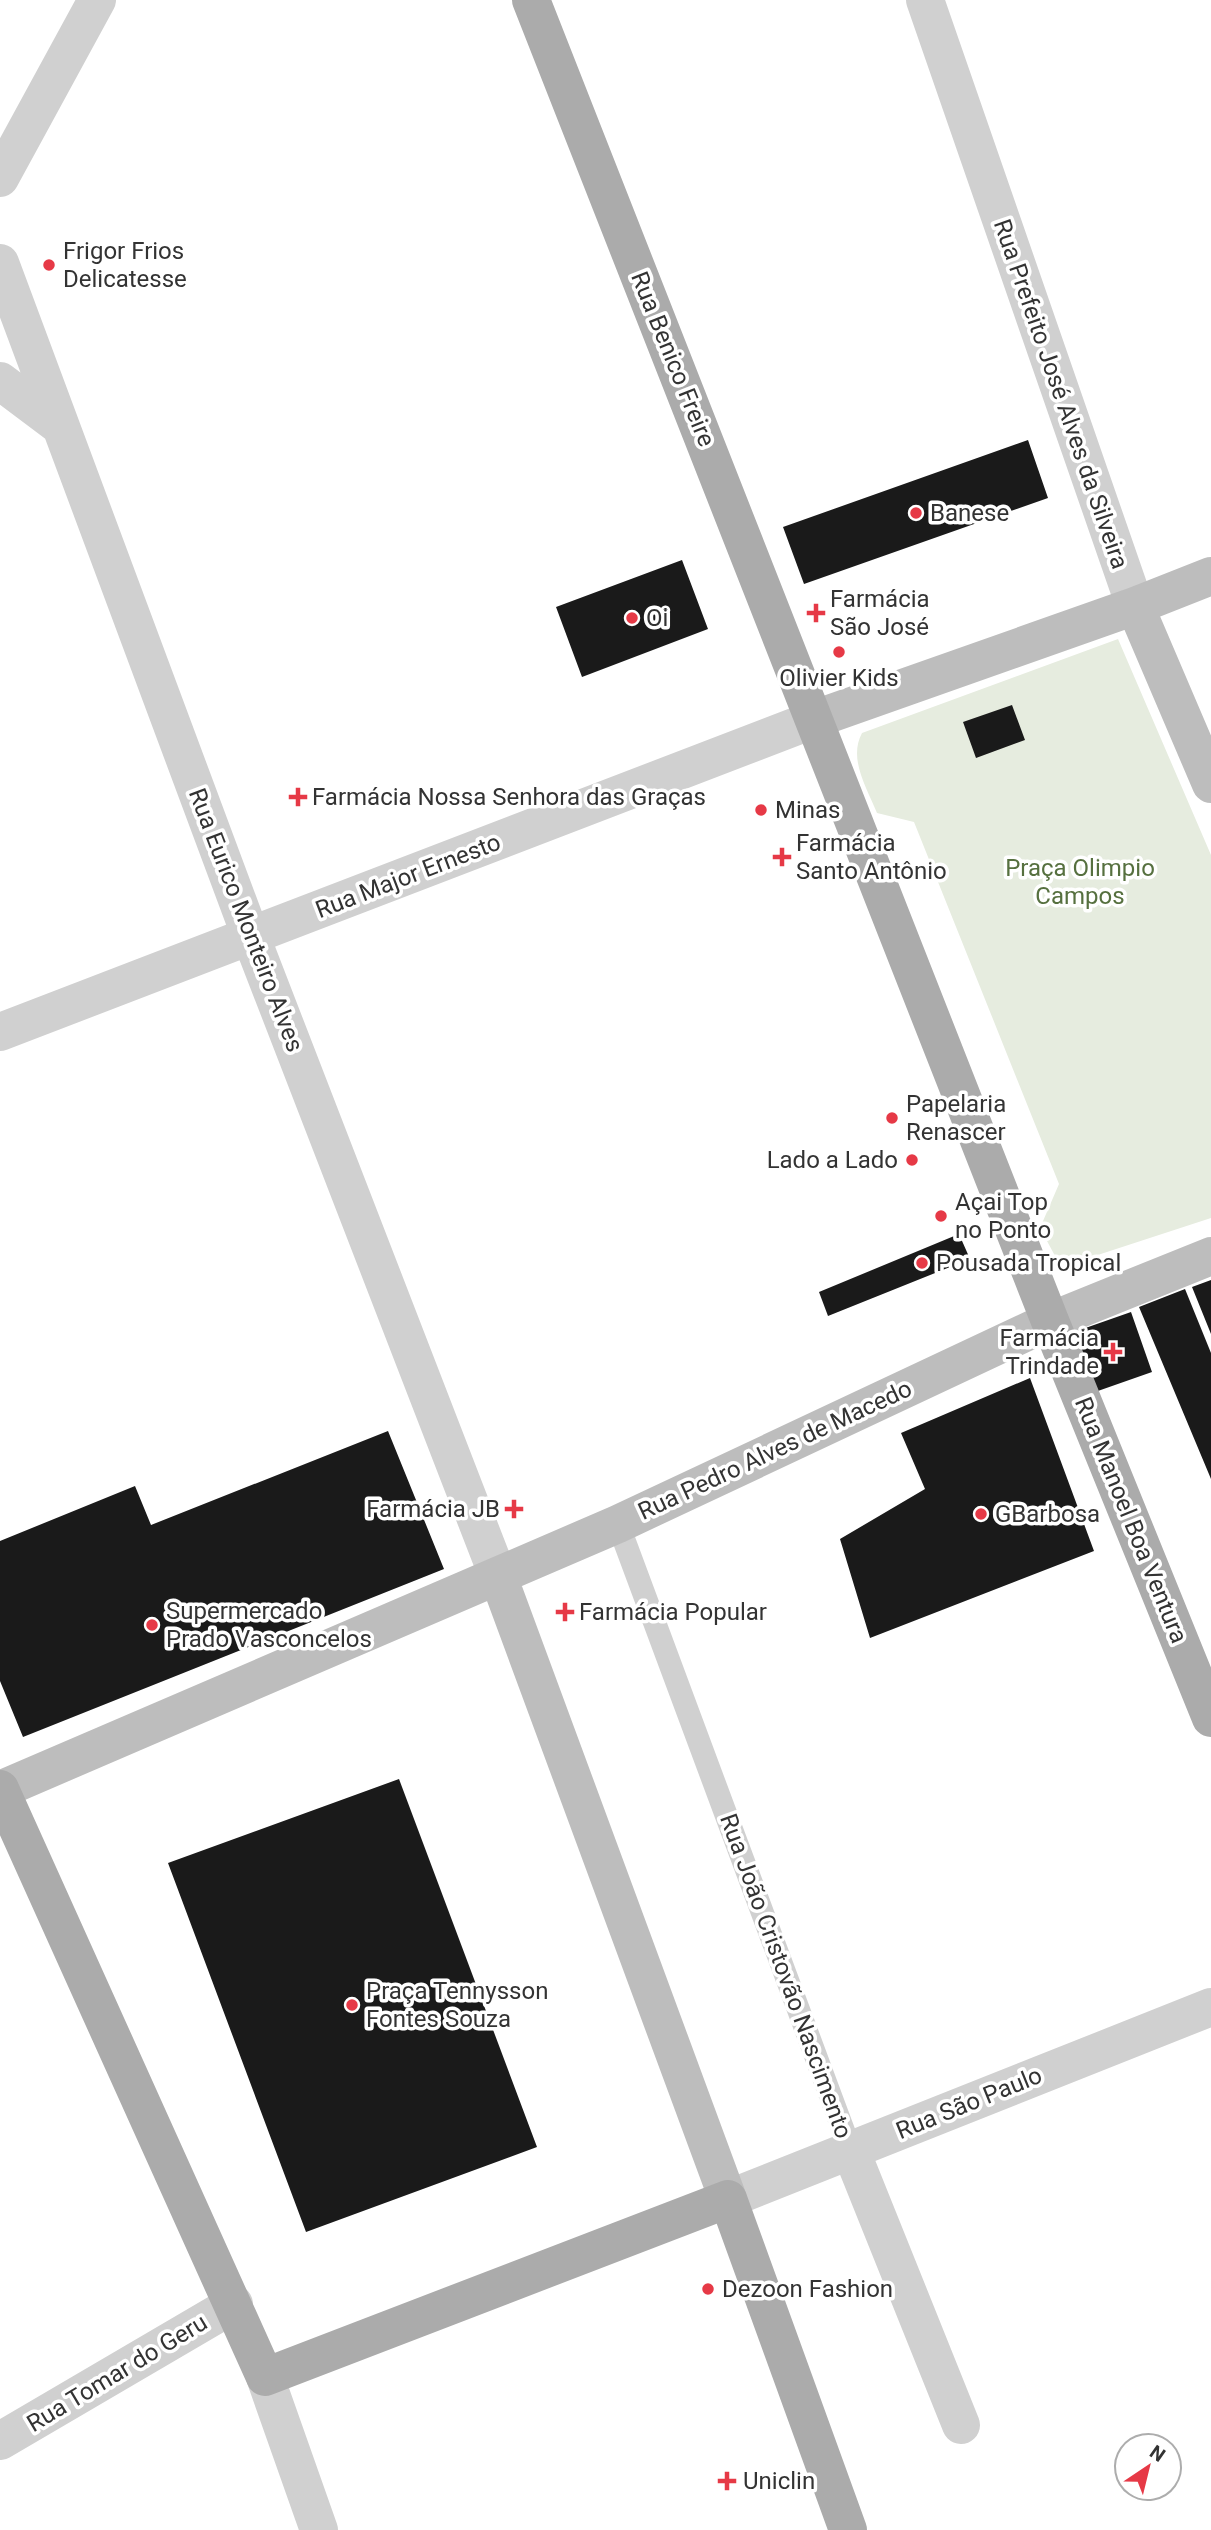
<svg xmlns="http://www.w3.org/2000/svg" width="1211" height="2530" viewBox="0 0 1211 2530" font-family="Roboto,sans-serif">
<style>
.green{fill:#e6ecdf}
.building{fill:#1a1a1a}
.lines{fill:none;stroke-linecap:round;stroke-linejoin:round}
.lane{stroke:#d0d0d0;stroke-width:23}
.street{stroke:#d0d0d0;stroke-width:38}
.secondary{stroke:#bdbdbd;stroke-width:38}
.primary{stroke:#ababab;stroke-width:38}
.poi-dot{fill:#e63946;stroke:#fff;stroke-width:2.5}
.labels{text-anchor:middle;stroke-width:7;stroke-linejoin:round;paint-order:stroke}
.poi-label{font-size:24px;fill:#333;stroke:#fff;text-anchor:start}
.street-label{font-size:24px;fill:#333;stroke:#fff}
.park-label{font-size:24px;fill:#56703f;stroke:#fff}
</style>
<rect width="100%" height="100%" fill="#fff"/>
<path class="green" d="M1118 639 1211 855V1218L1061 1267 1040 1228 1059 1184 914 822 877 813C867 788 848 759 862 733Z"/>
<path class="building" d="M1028 440 1048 498 804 584 783 527Z
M682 560 708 629 582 677 556 607Z
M1012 705 1025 740 976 758 963 722Z
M959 1234 970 1259 828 1316 819 1292Z
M1211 1280V1334L1192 1287Z
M1185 1289 1211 1353V1479L1139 1307Z
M1131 1312 1152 1372 1095 1392 1074 1332Z
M1030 1378 1094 1551 870 1638 840 1539 925 1489 901 1433Z
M388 1431 444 1569 23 1737 0 1681V1541L135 1486 151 1525Z
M399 1779 537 2147 306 2232 168 1863Z"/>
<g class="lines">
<path class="lane" d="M618 1524 851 2151"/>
<path class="street" d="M925 0 1135 606
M0 178 97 0
M0 263 251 937 498 1576
M0 381 60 426
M0 1032 815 719
M851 2151 961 2425
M728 2199 1211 2007
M265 2377 319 2530
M0 2441 234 2304"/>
<path class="secondary" d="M1135 606 1211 784
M815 719 1135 606 1211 576
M498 1576 728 2199
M0 1790 618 1524 1050 1321 1211 1256"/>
<path class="primary" d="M531 0 1050 1321 1211 1718
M0 1789 265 2377 728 2199 848 2530"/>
</g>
<g class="poi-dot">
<circle cx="49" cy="265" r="7"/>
<circle cx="916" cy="513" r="7"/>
<path d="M812.5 602.5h7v7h7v7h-7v7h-7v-7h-7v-7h7z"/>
<circle cx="632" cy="618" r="7"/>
<circle cx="839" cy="652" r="7"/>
<path d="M294.5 786.5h7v7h7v7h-7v7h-7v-7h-7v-7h7z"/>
<circle cx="761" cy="810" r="7"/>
<path d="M778.5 846.5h7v7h7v7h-7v7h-7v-7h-7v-7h7z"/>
<circle cx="892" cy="1118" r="7"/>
<circle cx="912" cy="1160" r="7"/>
<circle cx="941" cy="1216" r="7"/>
<circle cx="922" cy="1263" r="7"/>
<path d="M1109.5 1341.5h7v7h7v7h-7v7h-7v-7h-7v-7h7z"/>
<path d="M510.5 1498.5h7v7h7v7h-7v7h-7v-7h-7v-7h7z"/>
<circle cx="981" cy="1514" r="7"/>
<path d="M561.5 1601.5h7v7h7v7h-7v7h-7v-7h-7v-7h7z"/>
<circle cx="152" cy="1625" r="7"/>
<circle cx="352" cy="2005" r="7"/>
<circle cx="708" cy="2289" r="7"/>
<path d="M723.5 2470.5h7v7h7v7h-7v7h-7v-7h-7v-7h7z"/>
</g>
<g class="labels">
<g class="poi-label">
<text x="63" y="259">Frigor Frios<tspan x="63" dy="28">Delicatesse</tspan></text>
<text x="930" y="521">Banese</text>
<text x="830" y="607">Farmácia<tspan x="830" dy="28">São José</tspan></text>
<text x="646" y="626">Oi</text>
<text x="839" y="686" text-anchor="middle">Olivier Kids</text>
<text x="312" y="805">Farmácia Nossa Senhora das Graças</text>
<text x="775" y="818">Minas</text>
<text x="796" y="851">Farmácia<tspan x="796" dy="28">Santo Antônio</tspan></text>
<text x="906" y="1112">Papelaria<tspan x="906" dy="28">Renascer</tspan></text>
<text x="898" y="1168" text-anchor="end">Lado a Lado</text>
<text x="955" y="1210">Açai Top<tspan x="955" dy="28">no Ponto</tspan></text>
<text x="936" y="1271">Pousada Tropical</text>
<text x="1099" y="1346" text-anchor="end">Farmácia<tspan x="1099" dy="28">Trindade</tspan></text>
<text x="500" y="1517" text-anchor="end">Farmácia JB</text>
<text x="995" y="1522">GBarbosa</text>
<text x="166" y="1619">Supermercado<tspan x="166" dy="28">Prado Vasconcelos</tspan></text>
<text x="579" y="1620">Farmácia Popular</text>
<text x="366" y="1999">Praça Tennysson<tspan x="366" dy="28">Fontes Souza</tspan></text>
<text x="722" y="2297">Dezoon Fashion</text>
<text x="743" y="2489">Uniclin</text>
</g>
<g class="street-label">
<text transform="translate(673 359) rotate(68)" y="8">Rua Benico Freire</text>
<text transform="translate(1061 394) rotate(71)" y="8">Rua Prefeito José Alves da Silveira</text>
<text transform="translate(408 876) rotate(-21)" y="8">Rua Major Ernesto</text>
<text transform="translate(246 920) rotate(69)" y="8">Rua Eurico Monteiro Alves</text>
<text transform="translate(775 1450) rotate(-25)" y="8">Rua Pedro Alves de Macedo</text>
<text transform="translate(1131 1520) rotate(68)" y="8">Rua Manoel Boa Ventura</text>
<text transform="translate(786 1976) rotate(70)" y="8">Rua João Cristovão Nascimento</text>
<text transform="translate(969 2103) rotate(-22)" y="8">Rua São Paulo</text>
<text transform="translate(117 2373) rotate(-31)" y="8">Rua Tomar do Geru</text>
</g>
<g class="park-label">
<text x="1080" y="876">Praça Olimpio<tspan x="1080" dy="28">Campos</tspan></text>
</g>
</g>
<g transform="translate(1148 2467) rotate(35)"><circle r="33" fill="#ffffff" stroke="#adadad" stroke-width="2"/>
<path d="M0-5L12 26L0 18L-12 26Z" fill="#e63946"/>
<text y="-10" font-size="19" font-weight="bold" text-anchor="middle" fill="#333333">N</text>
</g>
</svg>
